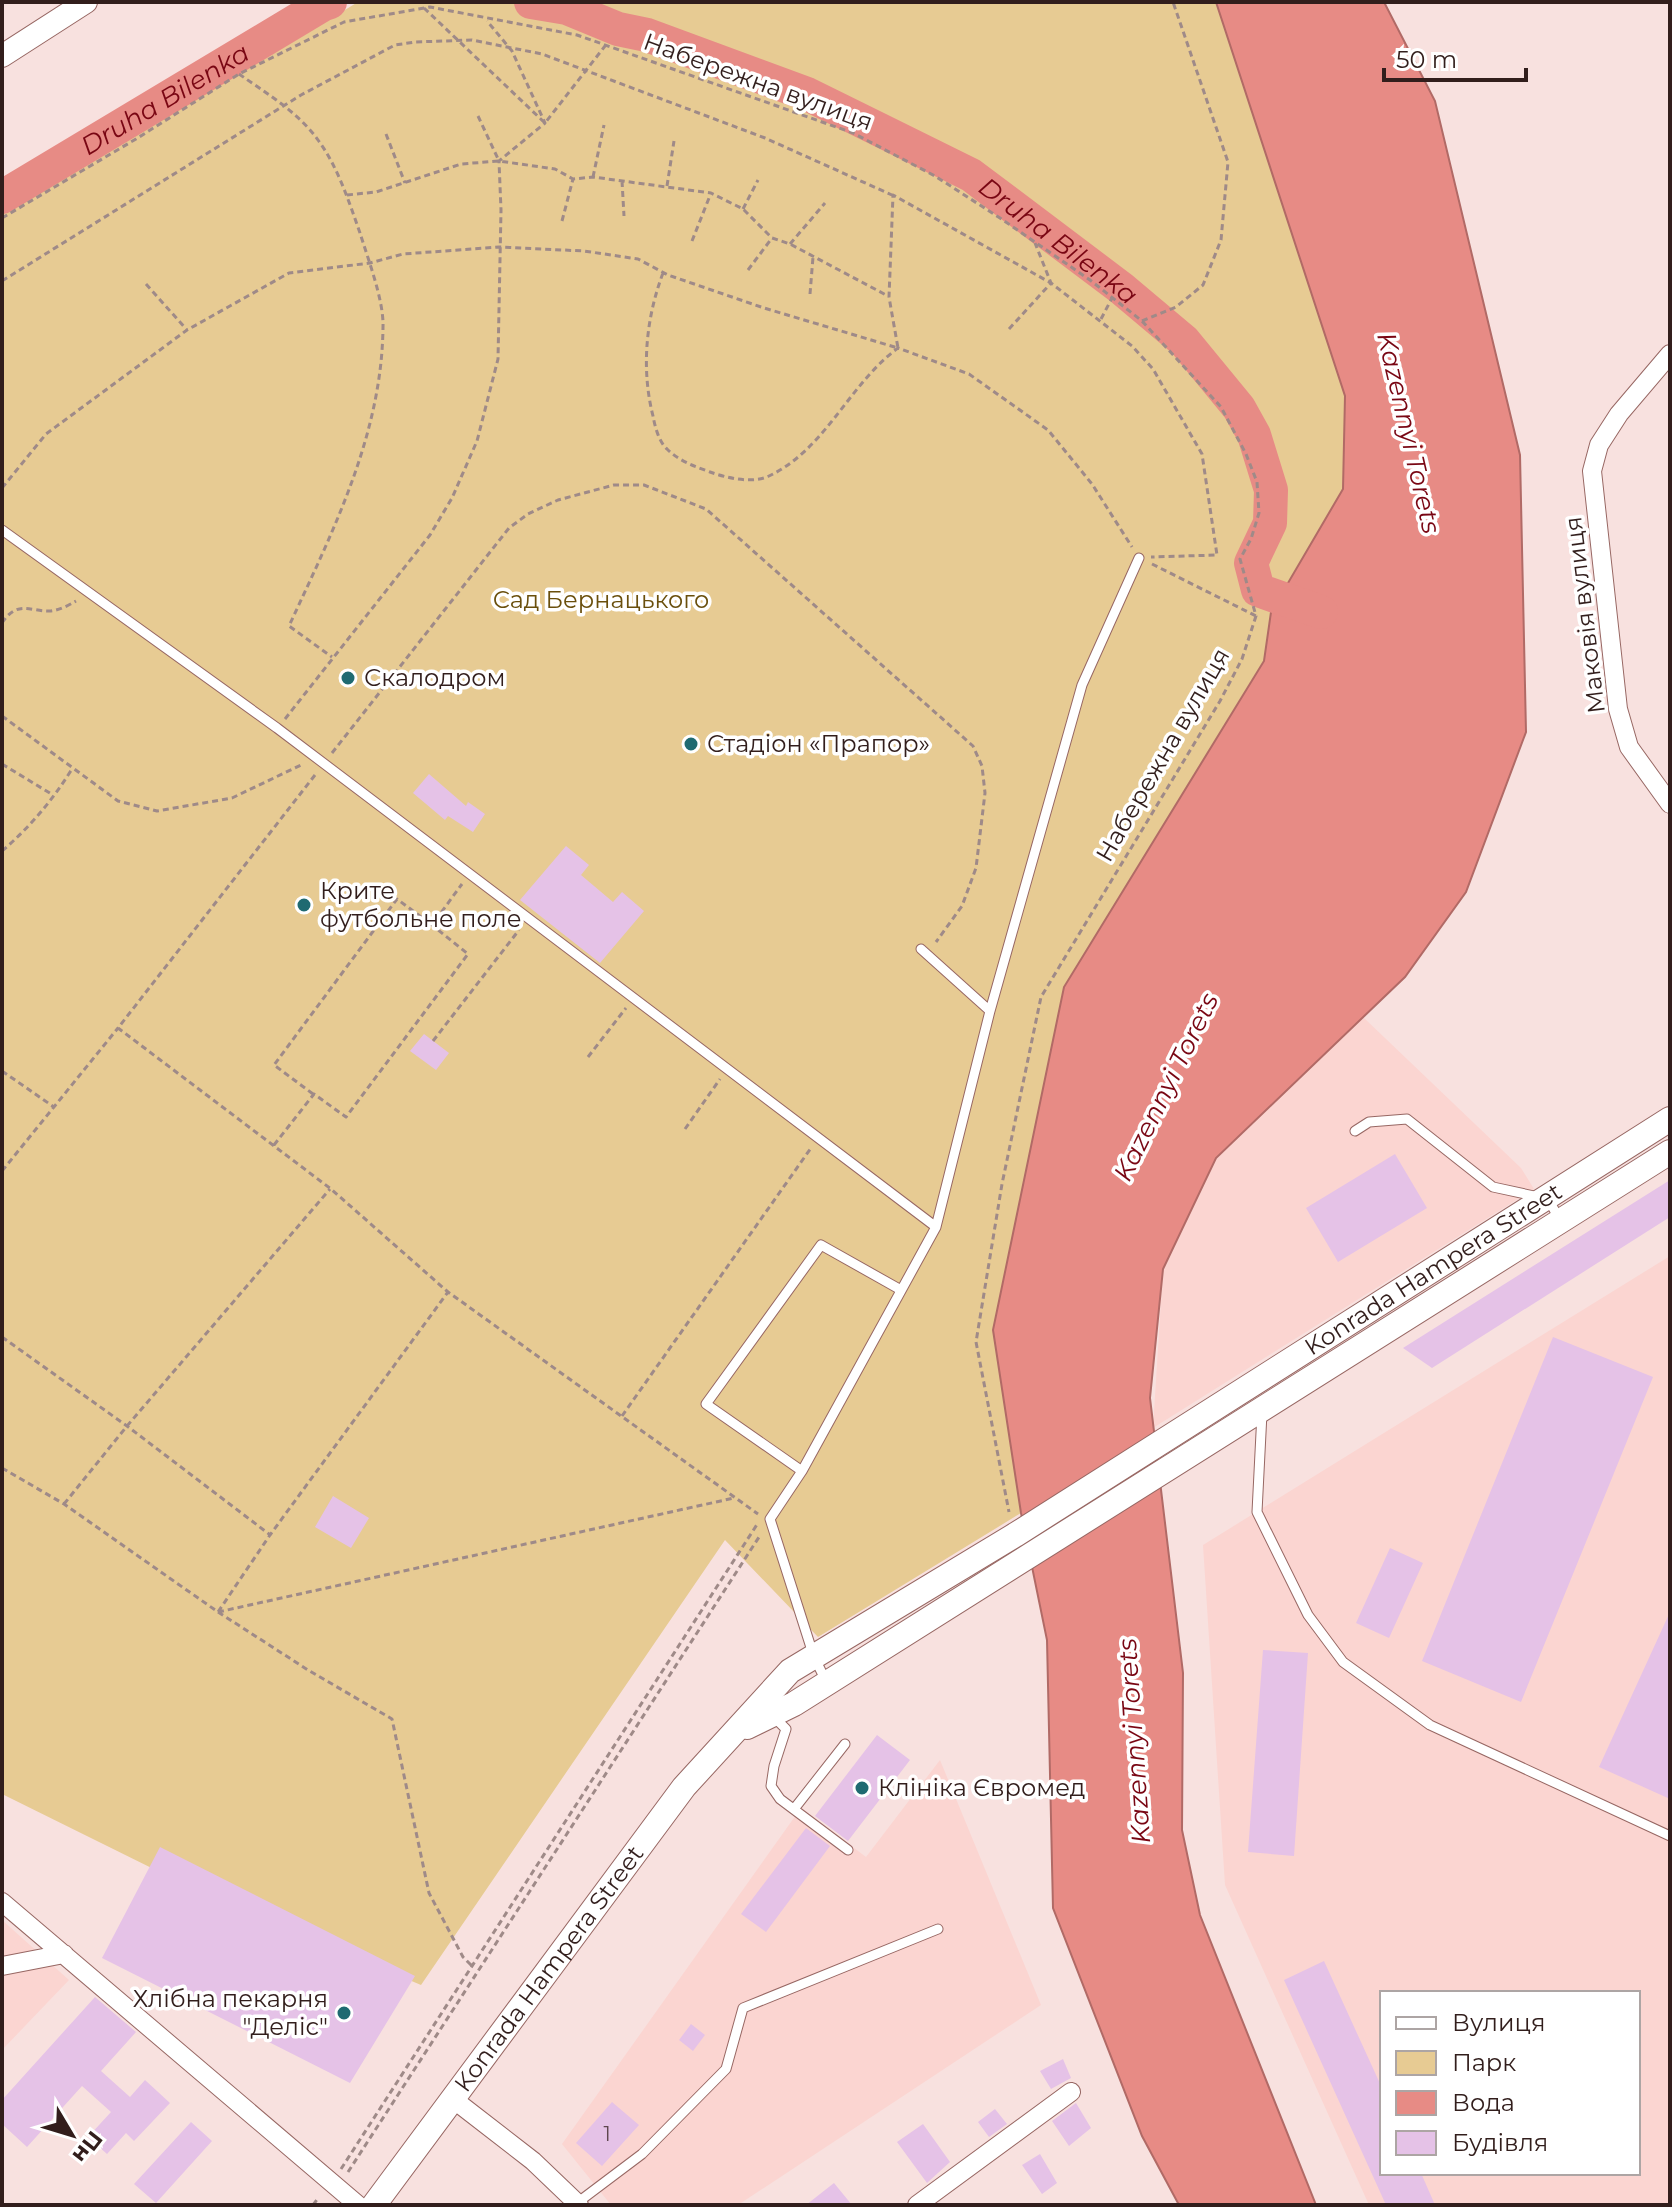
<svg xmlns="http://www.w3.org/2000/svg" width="1672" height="2207" viewBox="0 0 1672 2207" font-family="Montserrat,sans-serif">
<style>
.built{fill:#fbd5d1;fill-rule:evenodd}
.green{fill:#e7cb93}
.water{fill:#e78b85;stroke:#b16a66;stroke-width:2}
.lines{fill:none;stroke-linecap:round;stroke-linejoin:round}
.river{stroke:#e78b85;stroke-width:34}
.building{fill:#e5c2e7}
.service-casing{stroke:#976763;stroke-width:11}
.minor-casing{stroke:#976763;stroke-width:20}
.tertiary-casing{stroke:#976763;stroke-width:24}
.secondary-casing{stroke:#976763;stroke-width:26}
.path{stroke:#9f8a88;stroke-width:3;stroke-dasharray:6 4;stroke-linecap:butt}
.service{stroke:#fff;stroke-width:9}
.minor{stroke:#fff;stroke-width:18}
.tertiary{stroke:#fff;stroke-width:22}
.secondary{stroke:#fff;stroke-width:24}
.poi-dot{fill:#1f6a71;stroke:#fff;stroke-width:3}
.labels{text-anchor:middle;stroke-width:7;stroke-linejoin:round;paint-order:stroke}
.number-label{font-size:20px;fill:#5f474f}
.street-label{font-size:24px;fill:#321e1c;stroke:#fff}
.park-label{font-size:24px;fill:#6a4f0c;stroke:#fff}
.poi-label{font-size:24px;fill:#321e1c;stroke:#fff;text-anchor:start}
.water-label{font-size:26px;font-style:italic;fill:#790613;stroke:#fff}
</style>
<rect width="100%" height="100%" fill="#f8e1df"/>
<path class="built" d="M1363 1017 1521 1168 1534 1189 1153 1428 1163 1269 1216 1158Z
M1670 1256V2205H1369L1225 1885 1203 1545ZM1382 1993H1638V2173H1382Z
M940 1760 1041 2005 738 2205H611L562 2144 801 1808 866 1857Z
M2 1920 69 1980 2 2050Z"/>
<path class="green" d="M358 2H1216L1345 396 1343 489 1271 612 1264 660 1064 987 993 1330 1021 1513 818 1637 725 1540 421 1985 192 1888 2 1794V204L239 74Z"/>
<path class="water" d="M1216 2H1384L1435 101 1520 455 1526 732 1466 892 1405 977 1216 1158 1163 1269 1150 1398 1183 1673 1182 1830 1200 1915 1316 2205H1179L1142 2136 1053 1908 1047 1640 1021 1513 993 1330 1064 987 1264 661 1271 612 1343 489 1345 396Z"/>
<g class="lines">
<g class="river">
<path id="s1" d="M531 2 567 8 618 29 647 35 807 94 880 130 971 175 1121 288 1184 341 1239 408 1254 435 1271 490 1270 523 1251 563 1258 590 1321 612"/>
<path id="s2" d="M2 197 324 4 330 2"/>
</g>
</g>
<path class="building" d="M429 774 466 806 468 802 485 814 473 832 448 816 445 820 413 793Z
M566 846 589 865 581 875 613 902 622 892 644 911 600 963 520 900Z
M424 1034 449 1053 436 1070 410 1051Z
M1395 1154 1427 1208 1338 1262 1306 1208Z
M1670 1180V1217L1432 1368 1403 1348Z
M1553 1337 1653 1377 1521 1702 1422 1661Z
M333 1496 369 1518 351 1548 315 1527Z
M1390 1548 1423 1563 1389 1638 1356 1623Z
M1670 1612V1799L1599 1767Z
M1263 1650 1308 1653 1294 1856 1248 1852Z
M877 1735 910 1760 848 1841 815 1816Z
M806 1828 830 1846 766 1932 741 1914Z
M160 1847 415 1976 350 2083 102 1958Z
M1324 1961 1382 2088V2173H1421L1435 2205H1386L1284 1980Z
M95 1997 136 2032 101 2071 130 2097 145 2080 170 2103 134 2141 126 2133 107 2154 88 2137 111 2112 82 2086 27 2147 2 2124V2100Z
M691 2024 705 2035 693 2051 679 2040Z
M1063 2059 1071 2078 1051 2089 1040 2071Z
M612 2102 639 2125 602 2166 576 2143Z
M1076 2103 1091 2128 1069 2146 1052 2121Z
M995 2109 1007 2124 989 2137 978 2122Z
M191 2122 212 2141 156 2203 134 2184Z
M923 2124 950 2162 927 2183 897 2142Z
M1040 2154 1057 2183 1042 2194 1022 2165Z
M834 2183 852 2205H806Z"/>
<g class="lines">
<defs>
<path id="service" d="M2 530 277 728 936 1227
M990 1011 1082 685 1139 558
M1355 1131 1369 1122 1407 1119 1493 1187 1548 1199 1560 1220
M1262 1413 1257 1512 1308 1615 1343 1662 1430 1725 1670 1836
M802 1471 706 1404 821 1245 901 1290
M827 1683 814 1657 770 1519 802 1471 936 1227 990 1011 921 949
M774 1717 786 1729 774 1766 771 1786 780 1799 848 1850
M794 1809 845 1744
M577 2203 642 2154 726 2069 743 2008 938 1929"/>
<path id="minor" d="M1670 354 1619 414 1599 445 1592 471 1618 709 1629 747 1670 804
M2 1902 358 2205
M2 1966 64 1954
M453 2099 533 2161 579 2205
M917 2205 1071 2092"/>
<path id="tertiary" d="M2 56 86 2"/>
<g id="secondary">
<path d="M747 1727 794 1704 1670 1152"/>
<path id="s3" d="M374 2205 684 1787 790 1671 1015 1535 1670 1119"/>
</g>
</defs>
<use href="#service" class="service-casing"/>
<use href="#minor" class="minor-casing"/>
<use href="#tertiary" class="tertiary-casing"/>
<use href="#secondary" class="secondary-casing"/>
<path class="path" d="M424 8 545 123 605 46
M239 74C266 93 298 112 318 140 338 167 349 202 360 233 368 259 384 301 383 327 382 434 333 531 289 626L332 657
M478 116 499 161
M386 134 405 183
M593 177 604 125
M622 181 624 216
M667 186 674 141
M347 195 376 192 461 164 499 161 555 169 573 179 593 177 711 193 743 209 772 238 790 244 888 296
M743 209 758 180
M2 218 136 139 239 74 344 22 430 7 577 35 853 133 935 176 1000 218 1090 280 1142 321 1221 407 1246 454 1257 482 1259 513 1251 539 1240 559 1256 616 1242 659 1220 701 1041 997 1002 1184 976 1342 1009 1512
M562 221 573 179
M692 241 711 193
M790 244 825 203
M748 270 772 238
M663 273C646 318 641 369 653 416 655 427 659 442 667 449 679 461 694 466 710 472 727 478 752 484 769 476 826 449 849 384 898 348L969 374 1048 430 1092 484 1132 547
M2 281 301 95 395 45 415 42 472 40 542 54 765 138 892 195
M146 284 187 330
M810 294 813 257
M1101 319 1112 298
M1142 321 1176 307 1203 285 1221 240 1228 162 1173 2
M1009 329 1051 283 1035 243
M2 488 46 434 187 330 289 273 370 263 403 254 499 247 584 251 638 259 668 275 764 308 898 348 889 297 893 195 1051 283 1132 346 1153 369 1202 454 1217 555 1151 557
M1152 564 1256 616
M2 623C18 599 30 612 51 611 60 610 69 605 76 601
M2 716 118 801 157 811 232 798 301 765
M285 719 430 535 452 498 477 441 498 359 501 210 499 161 545 123 512 51 487 21
M332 753 509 528 528 514 558 500 614 485H644L706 509 973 746 982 766 985 793 976 868 962 906 936 942
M2 764 53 795
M315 775 118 1028 331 1189 448 1292 758 1514
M2 851C30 827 52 801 72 769
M433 1041 519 930
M588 1057 626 1008
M2 1071 54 1107
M313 1094 274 1065 397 899 432 925
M685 1129 720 1079
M274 1145 314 1094 346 1117 468 954 432 925 462 884
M2 1171 118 1028
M2 1337 127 1426 269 1534
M622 1416 811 1148
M2 1468 64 1504 218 1612 270 1535 448 1292
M64 1504 127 1426 330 1189
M218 1612 734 1498
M218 1612 308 1670 392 1719 429 1893 463 1957 471 1965
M341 2169 758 1523
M348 2172 761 1534
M313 2205 319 2197"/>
<use href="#service" class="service"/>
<use href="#minor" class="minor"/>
<use href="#tertiary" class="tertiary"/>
<use href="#secondary" class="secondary"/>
</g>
<g class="poi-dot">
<circle cx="348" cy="678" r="8"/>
<circle cx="691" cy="744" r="8"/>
<circle cx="304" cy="905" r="8"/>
<circle cx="862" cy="1788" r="8"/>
<circle cx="344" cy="2013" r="8"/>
</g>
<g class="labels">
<g class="number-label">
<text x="607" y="2141">1</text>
</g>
<g class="street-label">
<text transform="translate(758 82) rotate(20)" y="8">Набережна вулиця</text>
<text transform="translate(1585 615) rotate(-97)" y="8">Маковія вулиця</text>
<text transform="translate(1163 755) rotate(-60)" y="8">Набережна вулиця</text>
<text dy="8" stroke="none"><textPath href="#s3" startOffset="1436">Konrada Hampera Street</textPath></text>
<text dy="8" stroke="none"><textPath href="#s3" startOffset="294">Konrada Hampera Street</textPath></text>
</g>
<g class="park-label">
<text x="601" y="608">Сад Бернацького</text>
</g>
<g class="poi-label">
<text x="364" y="686">Скалодром</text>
<text x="707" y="752">Стадіон «Прапор»</text>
<text x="320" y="899">Крите<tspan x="320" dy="28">футбольне поле</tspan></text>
<text x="878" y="1796">Клініка Євромед</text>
<text x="328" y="2007" text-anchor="end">Хлібна пекарня<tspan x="328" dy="28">"Деліс"</tspan></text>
</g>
<g class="water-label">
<text dy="9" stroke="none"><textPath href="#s2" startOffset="190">Druha Bilenka</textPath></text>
<text dy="9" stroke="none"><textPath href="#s1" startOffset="584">Druha Bilenka</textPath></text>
<text transform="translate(1409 433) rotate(77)" y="9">Kazennyi Torets</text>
<text transform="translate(1166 1087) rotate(-64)" y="9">Kazennyi Torets</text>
<text transform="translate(1134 1741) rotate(-94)" y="9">Kazennyi Torets</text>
</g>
</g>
<rect width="1672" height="2207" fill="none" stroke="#321e1c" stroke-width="8"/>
<rect x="1380" y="1991" width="260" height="184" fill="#ffffff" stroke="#ada5a4" stroke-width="2"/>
<rect x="1396" y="2017" width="40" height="12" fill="#ffffff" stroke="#ada5a4" stroke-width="2"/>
<text x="1452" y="2031" font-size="24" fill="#321e1c">Вулиця</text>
<rect x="1396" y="2051" width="40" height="24" fill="#e7cb93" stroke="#ada5a4" stroke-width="2"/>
<text x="1452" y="2071" font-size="24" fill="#321e1c">Парк</text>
<rect x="1396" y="2091" width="40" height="24" fill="#e78b85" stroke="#ada5a4" stroke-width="2"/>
<text x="1452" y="2111" font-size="24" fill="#321e1c">Вода</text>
<rect x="1396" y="2131" width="40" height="24" fill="#e5c2e7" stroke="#ada5a4" stroke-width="2"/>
<text x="1452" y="2151" font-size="24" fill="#321e1c">Будівля</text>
<g transform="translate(72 2135) rotate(128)" stroke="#ffffff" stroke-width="6" paint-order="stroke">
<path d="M0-6L14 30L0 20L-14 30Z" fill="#321e1c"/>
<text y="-12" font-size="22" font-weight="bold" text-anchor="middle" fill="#321e1c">Пн</text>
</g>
<path d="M1384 68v12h142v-12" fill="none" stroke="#321e1c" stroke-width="4"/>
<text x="1396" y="68" font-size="24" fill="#321e1c" stroke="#ffffff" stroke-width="6" paint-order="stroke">50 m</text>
</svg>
